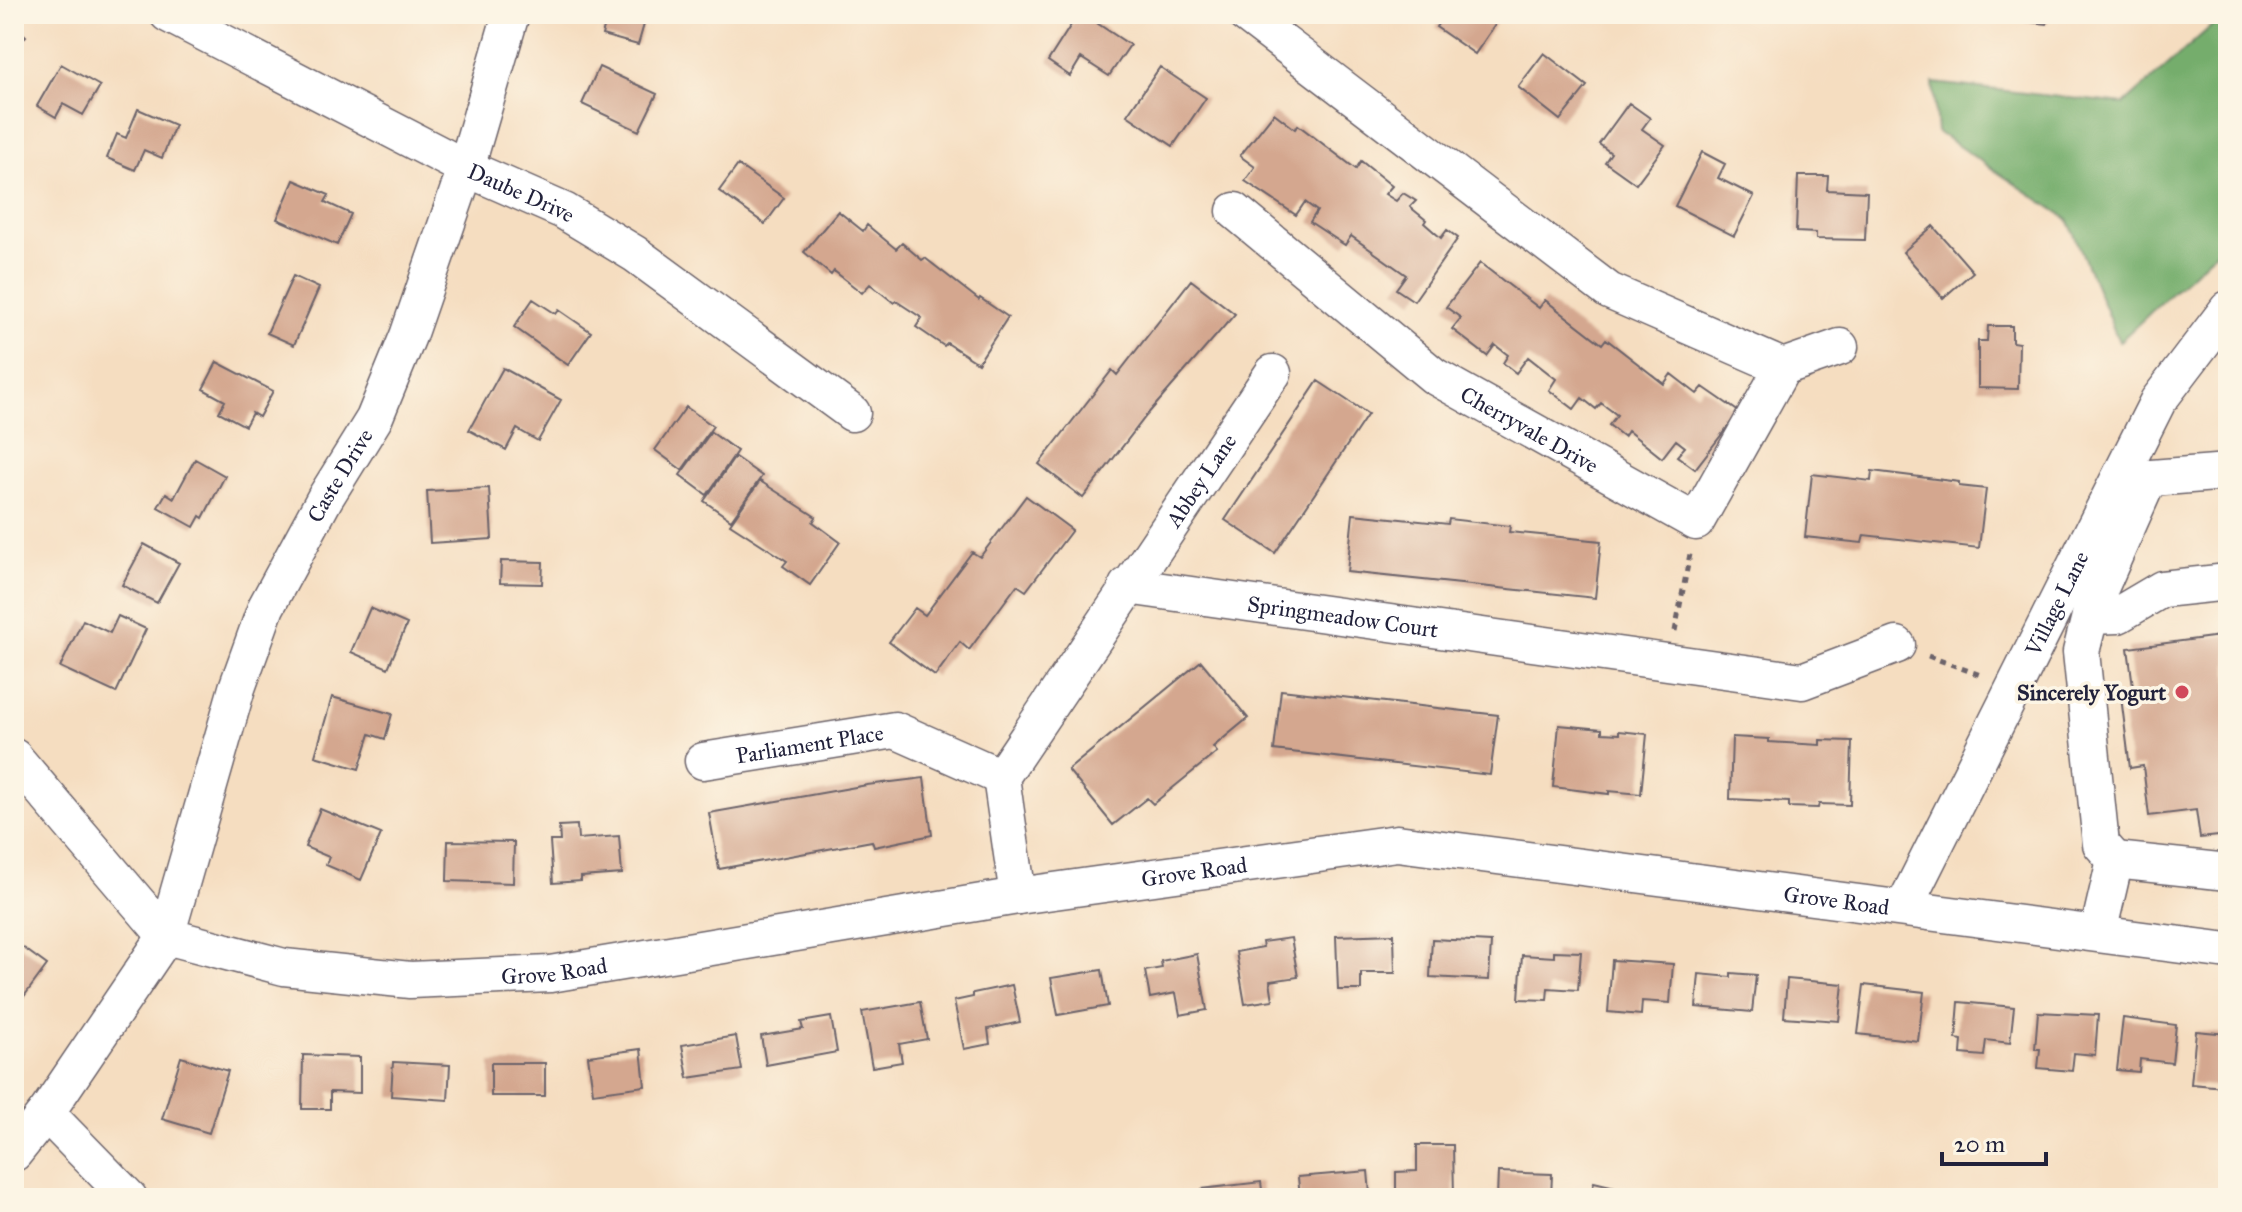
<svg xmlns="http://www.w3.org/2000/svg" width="2242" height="1212" viewBox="0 0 2242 1212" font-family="'IM FELL Great Primer',serif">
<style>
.forest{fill:#75ad6c;stroke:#4c6854;stroke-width:2}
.building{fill:#d4a78f}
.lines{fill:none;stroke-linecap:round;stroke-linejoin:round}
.minor-casing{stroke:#6c636a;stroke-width:39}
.path{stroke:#6c636a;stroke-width:5;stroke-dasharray:6 6;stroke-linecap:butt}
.minor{stroke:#fff;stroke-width:36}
.poi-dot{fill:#d1495b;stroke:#fcf5e5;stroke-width:3}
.labels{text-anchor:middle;stroke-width:7;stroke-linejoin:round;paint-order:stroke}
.street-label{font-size:22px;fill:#22223b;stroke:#fcf5e5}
.poi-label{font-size:22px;font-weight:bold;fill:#22223b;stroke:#fcf5e5;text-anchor:end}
</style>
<rect width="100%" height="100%" fill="#fcf5e5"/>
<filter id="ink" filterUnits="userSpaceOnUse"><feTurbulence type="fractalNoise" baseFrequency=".0125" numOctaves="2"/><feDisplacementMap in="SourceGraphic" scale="16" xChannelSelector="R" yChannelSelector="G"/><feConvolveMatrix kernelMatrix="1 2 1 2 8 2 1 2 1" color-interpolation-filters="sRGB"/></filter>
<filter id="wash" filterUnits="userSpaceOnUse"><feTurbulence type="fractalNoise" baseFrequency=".006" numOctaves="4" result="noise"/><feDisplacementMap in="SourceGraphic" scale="32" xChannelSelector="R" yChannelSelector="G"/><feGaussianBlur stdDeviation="1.8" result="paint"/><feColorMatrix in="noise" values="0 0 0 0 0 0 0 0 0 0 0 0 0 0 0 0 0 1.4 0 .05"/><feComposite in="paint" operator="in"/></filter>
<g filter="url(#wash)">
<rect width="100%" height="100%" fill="#f5ddc0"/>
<path class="forest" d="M2225 14H2228V240L2119 342 2068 219 1937 132 1933 83 2124 104Z"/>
<g id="blocks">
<path class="building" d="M608 14H647L638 45 602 35Z
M1078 14H1083L1130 45 1109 76 1081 58 1070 76 1048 61Z
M1445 14H1492L1499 19 1475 54 1436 27Z
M2014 14H2049L2047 24 2013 20Z
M14 25 26 36 14 49Z
M1544 53 1587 86 1560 120 1518 87Z
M61 64 100 86 83 115 63 104 56 117 37 106Z
M599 67 657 94 639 131 582 104Z
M1160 67 1206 98 1173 146 1127 115Z
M1629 103 1650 118 1642 129 1665 145 1636 184 1605 162 1611 153 1599 144Z
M138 109 175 125 162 158 144 150 135 170 107 158 117 134 126 138Z
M1274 113 1295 129 1298 125 1356 169 1361 161 1392 186 1385 194 1396 201 1403 193 1416 201 1410 207 1426 220 1424 223 1441 238 1447 230 1458 238 1414 301 1396 289 1406 275 1351 236 1345 245 1310 222 1317 211 1305 202 1296 215 1245 181 1255 167 1240 156Z
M1702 152 1725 164 1718 178 1754 196 1734 236 1675 206Z
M738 165 784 198 765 224 719 191Z
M1798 176H1828L1827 190 1867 192 1865 240 1816 239V233L1796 232Z
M294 180 329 195 325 202 351 214 337 245 277 219Z
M838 211 863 231 867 225 896 249 902 243 922 260 925 258 979 300 980 298 1008 317 978 363 947 343 944 346 916 327 922 318 896 301 894 303 870 284 862 293 834 271 831 275 804 252Z
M1933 226 1973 272 1943 298 1903 252Z
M1480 263 1539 308 1545 300 1602 344 1606 339 1664 384 1671 374 1697 394 1703 387 1739 412 1695 469 1677 456 1685 447 1676 440 1662 458 1628 431 1624 437 1609 425 1617 415 1601 403 1596 409 1582 398 1574 409 1549 390 1556 379 1528 357 1516 373 1503 363 1508 355 1495 345 1487 356 1452 329 1461 318 1446 307Z
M293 276 319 288 294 345 267 333Z
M1191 280 1235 314 1146 416 1083 498 1039 464 1112 370 1117 375Z
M533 299 556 314 559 310 591 332 568 365 514 327Z
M1988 326H2012V342L2019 343 2018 389 1978 388V341H1987Z
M217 362 273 391 259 417 252 413 245 426 219 412 225 401 203 389Z
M503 368 561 400 538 441 517 429 506 450 469 430Z
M1318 381 1368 414 1275 553 1225 520Z
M686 407 713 426 682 470 655 450Z
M711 432 737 451 707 495 680 475Z
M735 457 762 476 731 520 704 501Z
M195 459 225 476 203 518 200 516 194 527 158 507 166 493 174 498Z
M1872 471 1959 482V486L1986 489 1979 548 1864 535 1862 543 1805 537 1812 474 1871 481Z
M760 481 816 517 813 522 840 542 810 585 783 566 787 561 730 524Z
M489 488 492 539 430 543 427 491Z
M1026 496 1072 530 1026 591 1017 585 969 650 960 642 935 676 889 642 915 608 925 615 972 552 980 557Z
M1353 514 1448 524 1449 519 1510 526 1509 532 1601 541 1595 598 1347 572Z
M144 544 179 563 157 603 122 585Z
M501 561 543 562 542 584 500 583Z
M370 608 407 624 388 668 351 652Z
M118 616 146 629 116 693 60 667 83 620 110 633Z
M2228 635V835L2200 838 2196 810 2149 816 2143 766 2130 768 2121 697 2134 694 2128 648Z
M1201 661 1248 718 1213 747 1217 752 1153 804 1147 798 1113 825 1068 770Z
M1281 690 1498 715 1490 775 1274 750Z
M332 697 392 714 385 739 370 734 359 769 315 756Z
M1559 725 1602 729V733L1619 734V731L1647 734 1641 794 1609 791V794L1553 787Z
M1732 737 1769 739V742L1820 745V740L1852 741 1850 805 1819 804 1818 808 1789 807V802L1730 799Z
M924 778 932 835 874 847 872 841 719 869 709 813 867 785Z
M320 809 381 834 361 880 326 865 329 857 305 847Z
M577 825 578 839 619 836 622 874 581 877V881L553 883 550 841H560L559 826Z
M448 841 514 842 513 883 447 881Z
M1394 934 1395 973H1361V990H1338L1336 936Z
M1291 938 1298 977 1270 981 1273 1000 1245 1004 1236 952 1263 947 1262 942Z
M1432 939 1491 942 1489 980 1430 977Z
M14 941 47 965 14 1010Z
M1554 951 1581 952 1578 990 1548 988 1547 1000 1519 999 1522 955 1554 957Z
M1197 954 1207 1010 1180 1015 1176 993 1150 998 1145 971 1162 968 1161 961Z
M1612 960 1673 964 1670 1003 1642 1001 1641 1015 1608 1012Z
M1102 970 1108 1006 1058 1015 1051 978Z
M1731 973 1756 975 1752 1012 1696 1007 1699 974 1731 977Z
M1787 979 1843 984 1839 1021 1784 1017Z
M1012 985 1020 1022 988 1029 990 1044 964 1049 954 1001 973 997V993Z
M1864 985 1924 992 1918 1041 1858 1034Z
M920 1002 927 1039 899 1044 902 1062 872 1067 862 1012Z
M1959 1002 2014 1007 2010 1043 1986 1040 1984 1056 1961 1054 1962 1040 1956 1039Z
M2038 1012 2098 1015 2095 1055 2074 1053 2072 1071 2038 1068 2040 1049H2035Z
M831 1017 837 1052 766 1065 761 1036 803 1029 801 1022Z
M2123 1018 2176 1025 2172 1063 2140 1059 2139 1072 2117 1070Z
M2196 1031 2228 1034V1071H2226L2224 1087 2191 1084Z
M736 1036 742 1070 688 1078 682 1045Z
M641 1049 645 1086 593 1093 588 1056Z
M303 1055 360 1057V1093L330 1092V1109H302Z
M181 1057 228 1071 209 1133 162 1119Z
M393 1062 450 1065 448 1100 391 1096Z
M491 1063H545V1096H491Z
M1417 1145H1453L1454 1198H1396V1172L1417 1171Z
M1368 1171 1370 1194 1360 1195V1198H1300L1298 1177Z
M1498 1172 1552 1174 1551 1198H1497Z
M1261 1182 1263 1198H1203L1202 1189Z
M1594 1182 1657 1197V1198H1590Z
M1168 1193V1198H1148V1196Z"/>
</g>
</g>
<g filter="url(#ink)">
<use href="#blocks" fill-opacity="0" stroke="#6c636a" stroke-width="2"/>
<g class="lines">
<defs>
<g id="minor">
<path id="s1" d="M168 14 466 168 564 211 635 254 852 413"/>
<path d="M1245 14 1609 291 1783 367 1840 347"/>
<path id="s2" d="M1235 211 1434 376 1696 522 1783 367"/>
<path d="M2126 480 2228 472"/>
<path id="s3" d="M1127 586 1802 681 1897 645"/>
<path d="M2090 616 2118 615 2162 589 2228 582"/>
<path id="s4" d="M14 757 166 936 284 967 410 980 550 974 1018 896 1397 843 2228 951"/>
<path id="s5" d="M703 761 895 730 1001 777"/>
<path d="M2115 860 2101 844 2081 652 2093 604 2149 478"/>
<path id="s6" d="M1018 896 1001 777 1273 373"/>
<path id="s7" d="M1904 907 2158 401 2228 309"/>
<path d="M2098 933 2115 860 2228 872"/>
<path d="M46 1113 129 1198"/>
<path id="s8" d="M14 1153 46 1113 166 936 237 688 266 607 325 498 374 419 408 336 466 168 511 14"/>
</g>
</defs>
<use href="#minor" class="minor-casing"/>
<path class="path" d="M1675 631 1690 554
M1928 656 1983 676"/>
<use href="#minor" class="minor"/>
</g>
</g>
<circle class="poi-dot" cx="2182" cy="692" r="8"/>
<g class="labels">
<g class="street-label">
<text dy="8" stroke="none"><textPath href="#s1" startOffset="396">Daube Drive</textPath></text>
<text dy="8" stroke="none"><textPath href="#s2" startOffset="368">Cherryvale Drive</textPath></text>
<text dy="8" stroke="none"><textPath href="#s8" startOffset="760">Caste Drive</textPath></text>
<text dy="8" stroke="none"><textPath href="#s6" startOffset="478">Abbey Lane</textPath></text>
<text dy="8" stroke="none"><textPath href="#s7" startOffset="340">Village Lane</textPath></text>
<text dy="8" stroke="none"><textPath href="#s3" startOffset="218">Springmeadow Court</textPath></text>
<text dy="8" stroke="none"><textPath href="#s5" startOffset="108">Parliament Place</textPath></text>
<text dy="8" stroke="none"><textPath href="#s4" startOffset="1276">Grove Road</textPath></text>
<text dy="8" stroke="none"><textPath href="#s4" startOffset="1924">Grove Road</textPath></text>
<text dy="8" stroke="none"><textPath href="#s4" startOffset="628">Grove Road</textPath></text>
</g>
<g class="poi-label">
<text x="2166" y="700">Sincerely Yogurt</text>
</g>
</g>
<rect width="2242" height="1212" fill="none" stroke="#fcf5e5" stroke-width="48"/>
<path d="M1942 1152v12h104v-12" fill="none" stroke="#22223b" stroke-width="4"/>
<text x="1954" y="1152" font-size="24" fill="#22223b" stroke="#fcf5e5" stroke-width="6" paint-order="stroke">20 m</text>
</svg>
